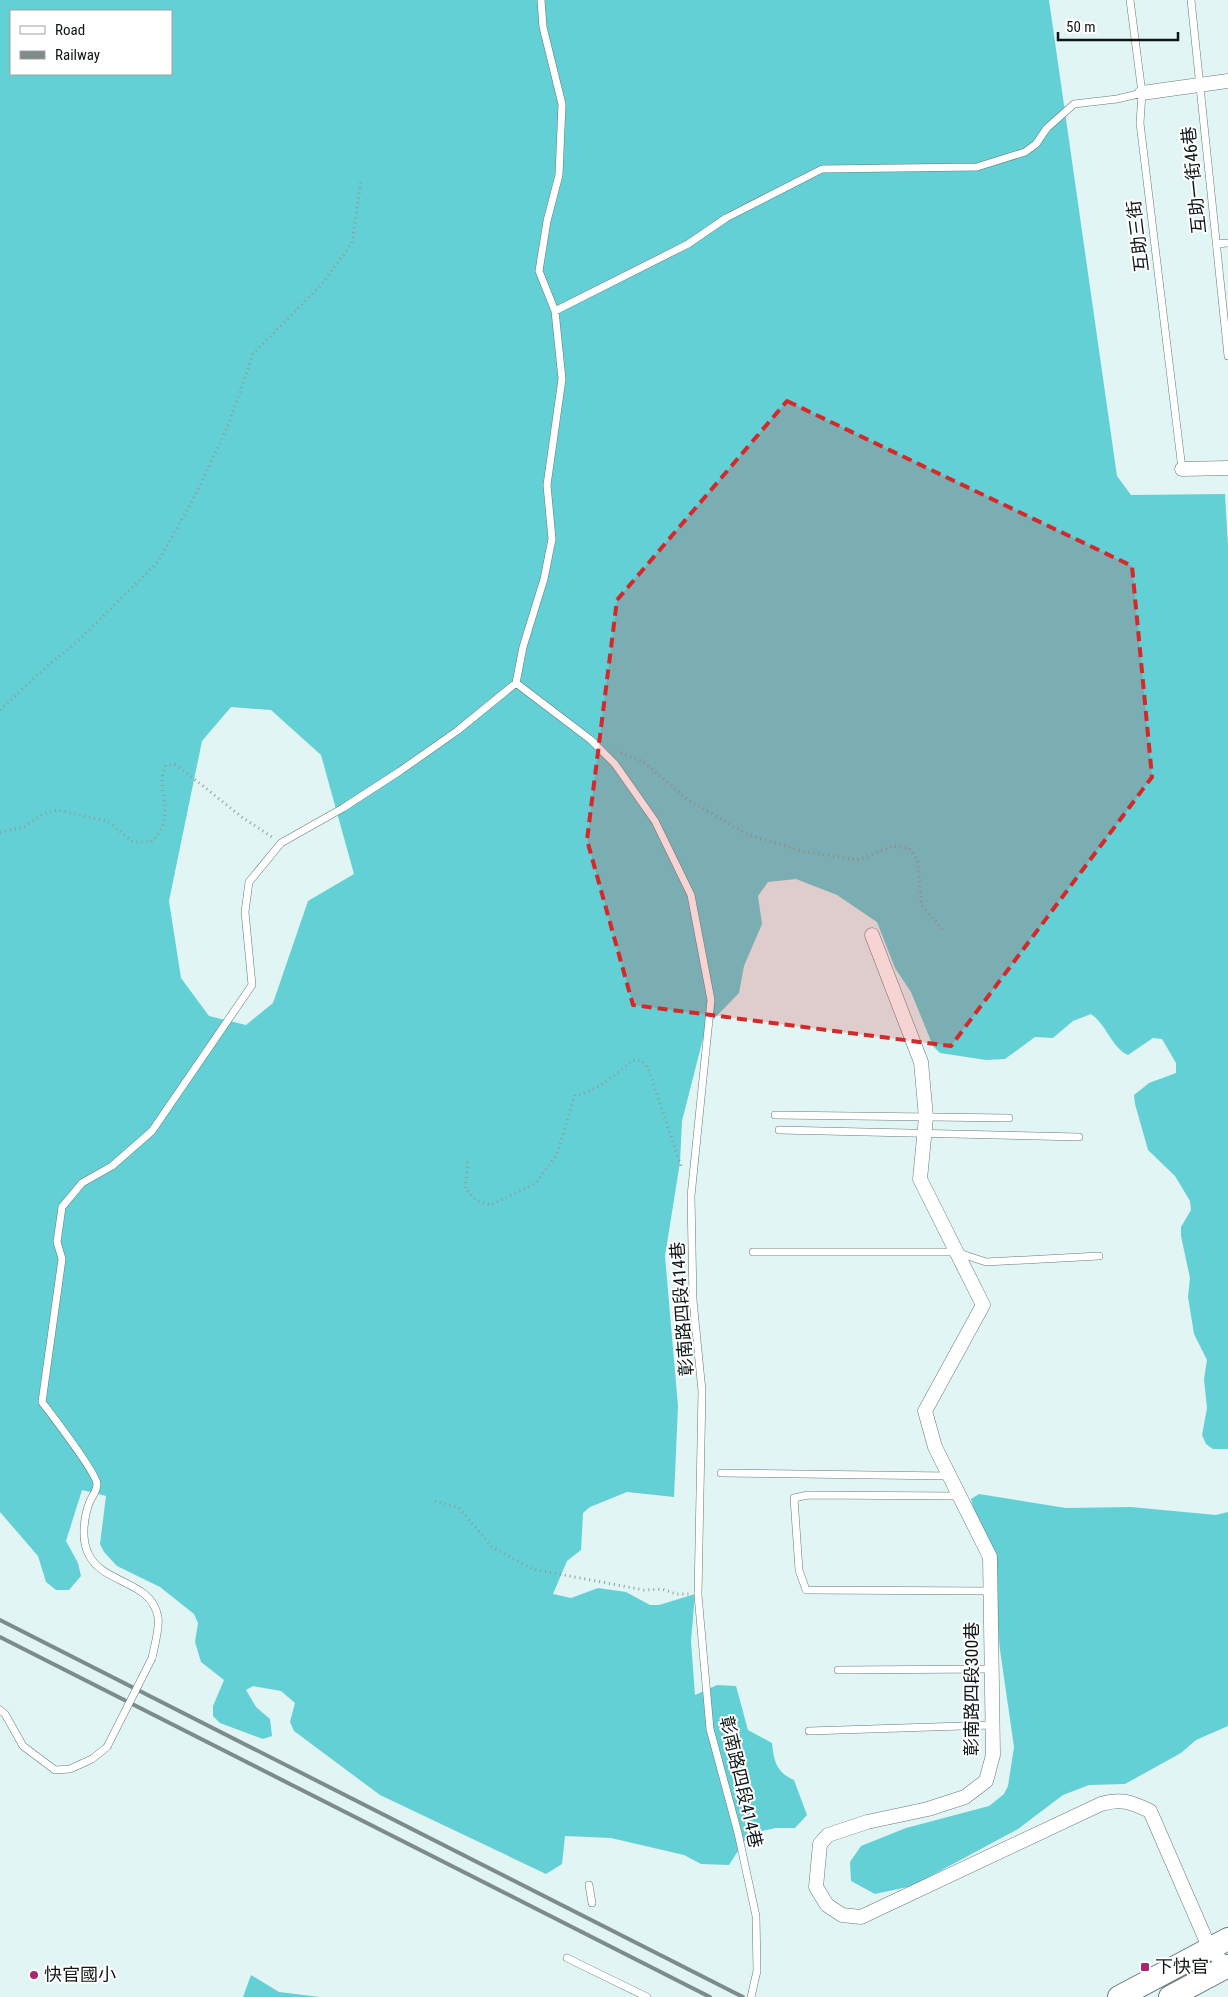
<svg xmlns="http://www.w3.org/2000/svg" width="1228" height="1997" viewBox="0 0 1228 1997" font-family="'Roboto Condensed','Noto Sans TC',sans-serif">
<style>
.forest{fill:#63d0d5;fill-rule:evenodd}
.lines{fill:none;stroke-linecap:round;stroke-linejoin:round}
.lane-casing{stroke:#687979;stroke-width:8}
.street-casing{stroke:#687979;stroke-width:15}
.primary-casing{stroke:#687979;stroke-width:24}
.path{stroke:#8e9c9c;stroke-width:3;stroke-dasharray:1 4;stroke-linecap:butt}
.lane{stroke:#fff;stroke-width:7}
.street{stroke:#fff;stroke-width:14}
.primary{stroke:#fff;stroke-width:22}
.rail{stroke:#7d8b8b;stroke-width:4}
.lane-bridge-casing{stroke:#687979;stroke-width:8;stroke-linecap:butt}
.lane-bridge{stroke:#fff;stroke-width:7}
.marked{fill:#d62828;fill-opacity:0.2;stroke:#d62828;stroke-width:4;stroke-dasharray:10 6;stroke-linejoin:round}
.poi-dot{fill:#a92673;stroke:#fff;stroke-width:2}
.labels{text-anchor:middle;stroke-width:4;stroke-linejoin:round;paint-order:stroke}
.street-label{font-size:18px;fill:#0e1515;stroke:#fff}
.poi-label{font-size:18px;fill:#0e1515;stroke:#fff;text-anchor:start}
</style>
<rect width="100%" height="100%" fill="#e1f5f5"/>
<path class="forest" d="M0 0H1049L1117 476 1131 495 1225 494 1228 545V1449H1213L1206 1444 1202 1435 1207 1408 1204 1379 1207 1360 1194 1334 1188 1297 1190 1278 1181 1236V1227L1191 1210 1190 1201 1175 1176 1148 1150 1135 1104 1134 1095 1149 1083 1176 1073V1063L1162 1039 1153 1038 1128 1055C1111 1047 1107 1025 1091 1014L1073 1021 1053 1038 1035 1037 1005 1059 986 1060 940 1053 933 1046 911 992 895 968 877 922 837 895 796 879 768 882 758 896 762 924 744 966 739 993 706 1027 682 1121 680 1162 665 1256 678 1406 674 1497 627 1492 590 1507 583 1513 581 1550 567 1561 553 1594 571 1598 598 1588 626 1592 650 1605H659L695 1594 691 1641 695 1695 717 1685 736 1686 748 1730 772 1743C774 1761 776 1772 794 1780L807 1815 795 1828H776L749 1834 729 1865 701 1864 684 1855 611 1838 565 1836 562 1864 546 1874 380 1795 294 1731 290 1722 295 1703 281 1691 253 1686 246 1690 256 1707 270 1719 272 1736 263 1739 220 1723 213 1716V1706L224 1680 201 1662 195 1642 198 1623 194 1614 160 1587 117 1566 104 1552 100 1544 106 1496 82 1490 66 1541 78 1563 81 1576 69 1590H56L46 1582 38 1556 0 1512ZM11 11H171V74H11ZM231 707 271 710 321 755 354 874 308 901 273 1003 246 1025 209 1016 181 978 169 901 202 741Z
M979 1494 1066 1508 1131 1507 1216 1515 1228 1512V1726L1196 1740 1181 1753 1125 1784 1089 1785 1063 1795 1018 1829 912 1886 875 1894 851 1881 850 1862 861 1846 906 1828 989 1806 1004 1794 1008 1786 1014 1747 1000 1650 991 1552 978 1527 971 1499Z
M251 1975 279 1992 320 1997H243Z"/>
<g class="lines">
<defs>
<path id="lane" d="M1130 0 1142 93 1140 123 1182 469
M1191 0 1228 356
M1216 244 1228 243
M555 311 688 244 726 218 822 169 977 167 1025 152 1036 144 1047 128 1074 104 1117 99 1142 93
M516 683 591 740 615 764 655 821 691 895 711 1000 691 1196 693 1300 702 1391 698 1595 710 1729 738 1833 756 1916 757 1971 751 1997
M775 1115 1009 1118
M779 1130 1079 1137
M753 1252H956L986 1262 1099 1256
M721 1473 949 1476
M960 1496 808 1495 794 1498 799 1570 806 1590 991 1591
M152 1658C154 1648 160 1627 158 1617 151 1579 102 1585 88 1553 81 1538 84 1516 90 1501 93 1495 97 1491 97 1484 96 1472 51 1414 42 1402L62 1259 57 1242 62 1207 82 1183 112 1166 152 1131 252 985 245 912 249 882 281 843 343 808 400 771 457 731 516 683 523 647 544 579 552 539 547 485 562 379 555 311 539 271 547 221 559 175 562 104 543 27 541 0
M838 1670 992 1669
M0 1710 5 1714 23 1746 55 1770 70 1769 92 1759 107 1747
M809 1731 993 1725
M589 1885 592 1903
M567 1958 647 1997"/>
<path id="street" d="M1142 93 1228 81
M1182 469 1228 468
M872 935 921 1062 926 1117 920 1179 983 1305 925 1411 935 1447 990 1557 993 1755 986 1781 965 1797 928 1809 867 1822 828 1835 820 1844 816 1887 827 1905 842 1915 861 1917 1101 1804C1121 1798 1131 1802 1150 1811L1210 1949 1227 1967"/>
<path id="primary" d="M1119 1997 1228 1939
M1170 1997 1228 1966"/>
</defs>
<use href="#lane" class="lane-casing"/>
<use href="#street" class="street-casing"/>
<use href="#primary" class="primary-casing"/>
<path class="path" d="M0 710 46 667 78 641 158 562 198 490 229 423 253 354 321 285 352 243 361 181
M621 753 644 762 688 800 749 835 802 851 857 860 892 846 909 848 917 859 922 906 943 930
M0 832 24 827 43 814 57 810 107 821 133 842H151C180 814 153 792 166 765H175L188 774 243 818 272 837
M468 1162 465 1188 477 1201 491 1205 536 1183 557 1154 575 1095C598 1092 615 1074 633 1060L642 1061 648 1068 682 1169
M435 1501 459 1508 492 1547 532 1569 644 1590 662 1589 676 1594H689"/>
<use href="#lane" class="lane"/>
<use href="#street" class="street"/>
<use href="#primary" class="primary"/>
<path class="rail" d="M0 1620 743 1997
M0 1637 710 1997"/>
<defs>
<path id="lane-bridge" d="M107 1747 152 1658"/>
</defs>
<use href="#lane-bridge" class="lane-bridge-casing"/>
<use href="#lane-bridge" class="lane-bridge"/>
</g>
<path class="marked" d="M787 401 1132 566 1152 777 951 1046 633 1005 587 840 617 600Z"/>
<g class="poi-dot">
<rect x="1140" y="1962" width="10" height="10" rx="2.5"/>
<circle cx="34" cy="1975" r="5"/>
</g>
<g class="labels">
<g class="street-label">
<text transform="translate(1194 180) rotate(-96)" y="6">互助一街46巷</text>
<text transform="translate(1138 236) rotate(-97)" y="6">互助三街</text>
<text transform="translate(682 1309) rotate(-94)" y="6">彰南路四段414巷</text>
<text transform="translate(972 1689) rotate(-90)" y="6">彰南路四段300巷</text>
<text transform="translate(741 1782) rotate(77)" y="6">彰南路四段414巷</text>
</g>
<g class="poi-label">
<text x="1155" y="1973">下快官</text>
<text x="44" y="1981">快官國小</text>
</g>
</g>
<rect x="10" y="10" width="162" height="65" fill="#ffffff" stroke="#9fa1a1"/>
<rect x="20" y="26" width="25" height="8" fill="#ffffff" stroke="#9fa1a1"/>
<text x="55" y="35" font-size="15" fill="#0e1515">Road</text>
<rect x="20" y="51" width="25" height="8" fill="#7d8b8b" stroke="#9fa1a1"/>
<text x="55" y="60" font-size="15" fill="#0e1515">Railway</text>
<path d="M1058 32v8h120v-8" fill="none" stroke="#0e1515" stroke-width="2.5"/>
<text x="1066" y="32" font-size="15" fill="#0e1515" stroke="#ffffff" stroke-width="4" paint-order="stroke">50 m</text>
</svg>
